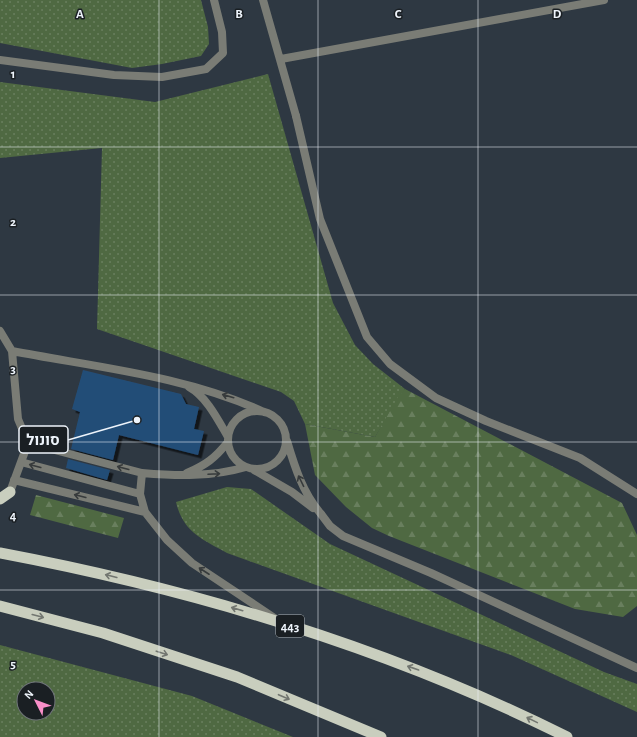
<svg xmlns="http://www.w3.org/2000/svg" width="637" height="737" viewBox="0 0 637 737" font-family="'Alegreya Sans',Heebo,sans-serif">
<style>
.grass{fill:url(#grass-dots);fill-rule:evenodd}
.forest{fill:url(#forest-firs)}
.building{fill:#244d77;filter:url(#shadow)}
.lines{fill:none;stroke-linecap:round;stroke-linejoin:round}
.service{stroke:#7a7c75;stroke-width:8}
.minor{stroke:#7a7c75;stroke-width:8}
.trunk{stroke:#c9cebe;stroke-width:11}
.oneway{stroke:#373b3c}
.oneway2{stroke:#727670}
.grid{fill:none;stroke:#eef4fb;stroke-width:1;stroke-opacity:0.55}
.labels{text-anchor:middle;stroke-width:3;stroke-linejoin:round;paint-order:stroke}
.shield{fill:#1a1f23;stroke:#aeb4ba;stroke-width:1}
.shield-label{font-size:13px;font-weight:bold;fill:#eef4fb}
.grid-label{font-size:13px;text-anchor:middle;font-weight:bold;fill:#eef4fb;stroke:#1a1f23;stroke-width:3;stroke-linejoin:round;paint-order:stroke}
.leader{fill:none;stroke:#eef4fb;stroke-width:1.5}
.callout-dot{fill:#eef4fb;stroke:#1a1f23;stroke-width:1.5}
.callout{fill:#1a1f23;stroke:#eef4fb;stroke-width:1.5}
.callout-label{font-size:15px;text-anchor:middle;font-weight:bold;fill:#eef4fb}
</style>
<defs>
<pattern id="grass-dots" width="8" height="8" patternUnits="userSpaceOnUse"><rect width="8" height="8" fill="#4f6942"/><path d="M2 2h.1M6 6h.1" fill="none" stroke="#697f5e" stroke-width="1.8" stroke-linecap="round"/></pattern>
<pattern id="forest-firs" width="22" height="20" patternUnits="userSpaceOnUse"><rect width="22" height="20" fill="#4f6942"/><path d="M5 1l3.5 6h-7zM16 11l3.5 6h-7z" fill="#697f5e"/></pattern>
<filter id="shadow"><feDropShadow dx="3.5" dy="3.5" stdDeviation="0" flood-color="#0009"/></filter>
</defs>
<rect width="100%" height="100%" fill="#2e3842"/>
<path class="grass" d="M0 0H201L208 27 209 44 201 56 162 64 132 68 0 43Z
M268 74 333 303 355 345 373 364 405 389 375 437 305 424 294 401 281 392 97 329 102 148 0 158V82L155 102Z
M227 487 251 489 330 544 604 672 637 684V712L511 655 227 553C202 539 183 532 176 502Z
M0 645 192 696 293 737H0ZM24 689H48V713H24Z"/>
<path class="forest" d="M405 389 622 503 637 535V606L623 617 575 609 389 536 372 528 346 507 315 475 305 424 375 437 398 397Z
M36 495 124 518 118 538 30 515Z"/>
<path class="building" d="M83 370 181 394 186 404 199 407 194 429 204 431 198 455 119 435 113 460 71 449 80 412 72 409Z
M68 459 110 470 107 480 66 468Z"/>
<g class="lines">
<path class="service" d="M0 60 114 75 162 77 206 69 223 53 222 32 214 0
M296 116 320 219 367 337 390 364 436 398 486 421 580 458 637 494
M0 331 12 351
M189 387C207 397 218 420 228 437
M228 440a29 29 0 1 1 58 0a29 29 0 1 1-58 0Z
M287 441C295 468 303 493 321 514
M28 443 18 419 12 351C95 367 187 376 264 412
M21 462 140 494
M254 470 292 492 313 508
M142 473C177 476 212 477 246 467
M187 473C206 465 215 458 228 442
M14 480 145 512
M10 492 28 443 142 473 140 494 145 512 167 540 192 563 276 619"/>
<path class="minor" d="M263 0 296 116
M281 59 604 0
M321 514 330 526 343 536 431 573 637 668"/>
<path class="trunk" d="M0 499 10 492
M0 553C196 590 389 648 567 737
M0 606 103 633 237 677 381 737"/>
</g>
<defs><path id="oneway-shaft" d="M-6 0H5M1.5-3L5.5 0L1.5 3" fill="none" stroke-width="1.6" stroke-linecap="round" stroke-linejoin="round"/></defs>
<g class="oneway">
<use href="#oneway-shaft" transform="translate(228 396) rotate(-164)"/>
<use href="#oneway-shaft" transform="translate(35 466) rotate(-165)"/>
<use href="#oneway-shaft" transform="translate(123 468) rotate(-165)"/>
<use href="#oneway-shaft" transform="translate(214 474) rotate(-3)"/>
<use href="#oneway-shaft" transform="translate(301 481) rotate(-116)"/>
<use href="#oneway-shaft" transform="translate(80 496) rotate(-166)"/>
<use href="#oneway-shaft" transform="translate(204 571) rotate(-147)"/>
</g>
<g class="oneway2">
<use href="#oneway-shaft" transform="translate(111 576) rotate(-166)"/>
<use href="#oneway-shaft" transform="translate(237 609) rotate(-164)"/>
<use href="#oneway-shaft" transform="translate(38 616) rotate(15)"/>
<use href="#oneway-shaft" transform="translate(162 653) rotate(18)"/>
<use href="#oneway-shaft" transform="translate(413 668) rotate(-161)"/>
<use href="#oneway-shaft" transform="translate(284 697) rotate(23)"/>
<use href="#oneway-shaft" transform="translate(532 720) rotate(-154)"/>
</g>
<path class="grid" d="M159 0V737M318 0V737M478 0V737M0 147H637M0 295H637M0 442H637M0 590H637"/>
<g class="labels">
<rect class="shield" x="276" y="615" width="28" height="22" rx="3"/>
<g class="shield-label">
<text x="290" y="631">443</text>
</g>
</g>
<g class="grid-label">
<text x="80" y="18">A</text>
<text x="239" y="18">B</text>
<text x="398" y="18">C</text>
<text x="557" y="18">D</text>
<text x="13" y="78">1</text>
<text x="13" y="226">2</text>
<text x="13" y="373">3</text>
<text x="13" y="520">4</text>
<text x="13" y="668">5</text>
</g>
<path class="leader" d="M137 420L68 440"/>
<circle class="callout-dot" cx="137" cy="420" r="4"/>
<rect class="callout" x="19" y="426" width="49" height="27" rx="4"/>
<g class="callout-label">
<text x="43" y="445">סונול</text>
</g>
<g transform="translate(36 701) rotate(312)"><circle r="19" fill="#1a1f23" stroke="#6f7479"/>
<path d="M0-3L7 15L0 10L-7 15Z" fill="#f98fc9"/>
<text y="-6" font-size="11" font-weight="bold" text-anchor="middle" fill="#eef4fb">N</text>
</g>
</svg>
